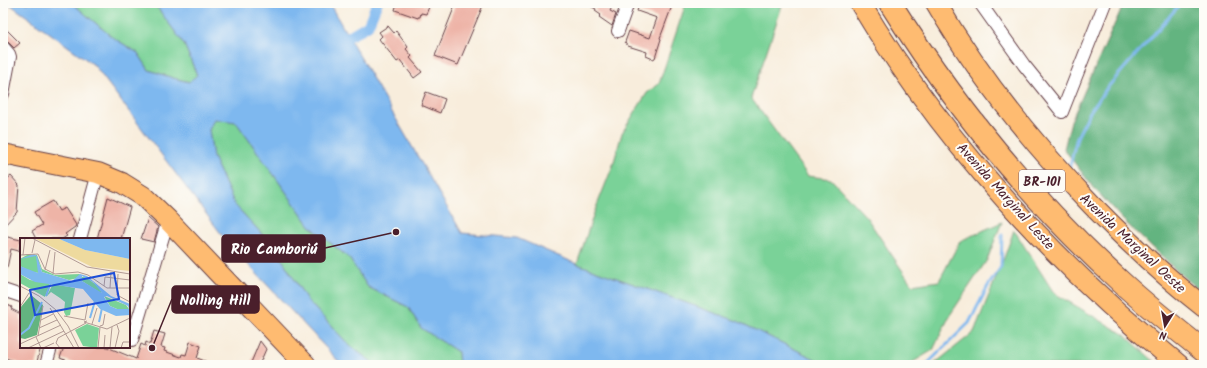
<svg xmlns="http://www.w3.org/2000/svg" width="1207" height="368" viewBox="0 0 1207 368" font-family="Kalam,sans-serif">
<style>
.green{fill:#7ad298;stroke:#627862}
.forest{fill:#63b480;stroke:#566a56}
.water{fill:#7eb8ef;stroke:#646c8d}
.lines{fill:none;stroke-linecap:round;stroke-linejoin:round}
.stream{stroke:#7eb8ef;stroke-width:3}
.canal{stroke:#7eb8ef;stroke-width:11}
.building{fill:#eeb4a7}
.street-casing{stroke:#643e46;stroke-width:14}
.primary-casing{stroke:#643e46;stroke-width:22}
.highway-casing{stroke:#643e46;stroke-width:24}
.street{stroke:#fff;stroke-width:12}
.primary{stroke:#febb71;stroke-width:20}
.highway{stroke:#febb71;stroke-width:22}
.labels{text-anchor:middle;stroke-width:4;stroke-linejoin:round;paint-order:stroke}
.shield{fill:#fdfcf7;stroke:#806168;stroke-width:1}
.shield-label{font-size:13px;font-weight:bold;fill:#4a1f2b}
.street-label{font-size:14px;fill:#4a1f2b;stroke:#fdfcf7}
.inset-river{fill:none;stroke:#7eb8ef;stroke-width:2}
.inset-road{fill:none;stroke:#b29b95;stroke-width:1}
.view{fill:#1d4ed8;fill-opacity:0.15;stroke:#1d4ed8;stroke-width:2}
.inset-edge{fill:none;stroke:#4a1f2b;stroke-width:2}
.leader{fill:none;stroke:#4a1f2b;stroke-width:1.5}
.callout-dot{fill:#4a1f2b;stroke:#fdfcf7;stroke-width:1.5}
.callout{fill:#4a1f2b;stroke:#4a1f2b;stroke-width:1.5}
.callout-label{font-size:15px;text-anchor:middle;font-weight:bold;fill:#fff}
</style>
<rect width="100%" height="100%" fill="#fdfcf7"/>
<filter id="ink" filterUnits="userSpaceOnUse"><feTurbulence type="fractalNoise" baseFrequency=".025" numOctaves="2"/><feDisplacementMap in="SourceGraphic" scale="8" xChannelSelector="R" yChannelSelector="G"/><feConvolveMatrix kernelMatrix="1 2 1 2 8 2 1 2 1" color-interpolation-filters="sRGB"/></filter>
<filter id="wash" filterUnits="userSpaceOnUse"><feTurbulence type="fractalNoise" baseFrequency=".012" numOctaves="4" result="noise"/><feDisplacementMap in="SourceGraphic" scale="16" xChannelSelector="R" yChannelSelector="G"/><feGaussianBlur stdDeviation="0.9" result="paint"/><feColorMatrix in="noise" values="0 0 0 0 0 0 0 0 0 0 0 0 0 0 0 0 0 1.4 0 .05"/><feComposite in="paint" operator="in"/></filter>
<g filter="url(#wash)">
<rect width="100%" height="100%" fill="#f8eddc"/>
<path class="green" d="M72 3H154L184 44 197 75 190 82 173 78 149 70 138 53 112 37Z
M686 3H783L751 98 808 176 831 179 867 218 912 285 939 281 960 241 1002 222 987 260 950 315 933 350 908 365H827L737 321 577 264 594 213 613 165 622 133 647 93 659 84Z
M214 119 236 122 311 227 349 258 368 287 408 307 421 328 458 352 459 365H376L350 346 307 300 275 248 235 205 213 157 209 130Z
M1014 230 1054 293 1125 335 1158 365H933L974 332 1004 258Z"/>
<path class="forest" d="M1124 3H1204V293L1189 282 1166 261 1124 221 1092 186 1064 149 1071 121Z"/>
<path class="water" d="M8 3H72L112 37 138 53 149 70 173 78 189 82 197 75 184 44 154 3H329L462 233 517 238 577 264 737 321 827 365H459L458 352 421 328 408 307 368 287 349 258 311 227 236 122 214 119 209 130 213 157 235 205 275 248 307 300 350 346 376 365H342L228 243 94 65Z"/>
<g class="lines">
<path class="stream" d="M1069 169 1077 137 1091 110 1107 88 1181 3
M926 365 969 323 988 286 1001 267 1002 235"/>
<path class="canal" d="M336 44 368 25 377 3"/>
</g>
<g id="blocks">
<path class="building" d="M397 3H418L429 7 426 14 421 13 420 17H418V18L395 10Z
M456 3H484L458 65 435 56Z
M584 3H614L610 11 616 14 612 26 599 17 601 15 595 11 596 9Z
M640 3H650L656 5 657 3H663L672 6 660 38 661 39 655 58 653 59 646 56 647 52 628 46 625 42 629 31 650 38 657 18 637 11Z
M3 26 20 43 14 48 8 42 3 40Z
M388 26 394 33 396 31 408 47 406 49 412 56 410 58 422 72 414 78 400 60 397 62 379 39 382 36 379 32Z
M426 92 445 99 440 113 421 105Z
M11 176 19 185 17 212 3 227V182Z
M108 197 130 207 121 239H97Z
M53 201 59 211 65 208 76 225 75 227 65 234 67 236 62 239H36L32 231 42 225 34 212Z
M148 218 158 227 154 242 141 239Z
M3 236 21 240 19 251 11 249 7 268H3Z
M3 303 12 307 11 309 21 314V347H41L36 365H24L3 357Z
M154 331 165 334 161 347 165 348 164 351 181 357 182 354 186 355 190 342 201 346 197 358 213 364V365H79L60 358 64 347H107L136 359 141 344 145 346 146 342 150 344Z
M260 341 266 349 259 365H250Z"/>
</g>
</g>
<g filter="url(#ink)">
<use href="#blocks" fill-opacity="0" stroke="#643e46" stroke-width="1"/>
<g class="lines">
<defs>
<path id="street" d="M980 3 1024 65 1062 112 1105 3
M618 31 628 3
M3 47 9 54 10 57 3 94
M80 239 98 173
M3 290 21 296
M129 339 132 340 168 220
M46 365 51 347"/>
<path id="primary" d="M860 3C943 142 1055 263 1179 365
M936 3C979 77 1033 144 1092 205 1127 241 1164 276 1204 307
M3 154 98 173 122 183 143 196 168 220 306 365"/>
<path id="highway" d="M890 3C954 105 1032 201 1121 282 1147 306 1176 329 1204 351"/>
</defs>
<use href="#street" class="street-casing"/>
<use href="#primary" class="primary-casing"/>
<use href="#highway" class="highway-casing"/>
<use href="#street" class="street"/>
<use href="#primary" class="primary"/>
<use href="#highway" class="highway"/>
</g>
</g>
<g class="labels">
<rect class="shield" x="1019" y="170" width="46" height="22" rx="3"/>
<g class="shield-label">
<text x="1042" y="186">BR-101</text>
</g>
<g class="street-label">
<text transform="translate(1006 196) rotate(48)" y="5">Avenida Marginal Leste</text>
<text transform="translate(1133 243) rotate(43)" y="5">Avenida Marginal Oeste</text>
</g>
</g>
<g transform="translate(20 238)">
<rect width="110" height="110" fill="#f8eddc"/>
<path d="M9 16 17 17 22 31 35 37 60 36 58 40 49 42 22 34 19 25V35L11 34 0 28V21L7 17 0 18ZM0 36 10 42 30 45 25 59 0 45ZM61 39H66L80 50 82 56 62 43ZM33 46 55 50 50 77 46 78 44 74 45 64 40 60 31 54 26 59ZM84 58 106 67 109 71H97L90 68ZM67 86 79 90 77 110 63 108 55 92Z" fill="#7ad298"/>
<path d="M11 57 23 67 17 97 5 101 0 100V70Z" fill="#63b480"/>
<path d="M14 0H37L65 12 110 21V33L72 29Z" fill="#eeda9e"/>
<path d="M37 0H110V21L65 12ZM14 16 17 18 22 34 52 43 60 36 67 38 91 58 110 66V77L96 78 80 71 63 51 15 44 0 36V28L18 35 16 18 0 21ZM62 38 73 44 82 55 62 43ZM87 58 108 68 109 71H97L90 68 84 59Z" fill="#7eb8ef" fill-rule="evenodd"/>
<path class="inset-river" d="M26 58 31 44M70 80 75 63M79 84 82 70M0 97 9 90 22 64"/>
<path class="inset-road" d="M12 0 67 29 110 36M12 15 15 2M0 17 18 16 25 31 35 36 58 34 68 37 87 50H110M3 17 5 0M25 32 30 12M33 36 35 14M98 36 97 57 110 64M0 48 19 58 36 72 48 88 59 110M84 48 85 39 110 42M90 50 91 34M0 69 9 55M30 70 54 110M44 78 65 82M21 82 33 76M65 82 68 65M67 83 64 84 87 91 110 80M72 86 77 70M80 88 83 87 85 76M19 90 37 82M18 98 23 68M16 99 21 110M0 106 41 87M8 110 44 93M23 110 34 105M40 110 36 105 38 100 66 85M78 110 80 89M84 110 85 97M90 110 92 89M95 110 99 93 97 87M101 110 103 104H110"/>
<path class="view" d="M94 35 99 61 15 77 10 52Z"/>
<rect width="110" height="110" class="inset-edge"/>
</g>
<path class="leader" d="M396 232L325 248M152 348L172 299"/>
<g class="callout-dot">
<circle cx="396" cy="232" r="4"/>
<circle cx="152" cy="348" r="4"/>
</g>
<g class="callout">
<rect x="222" y="235" width="103" height="27" rx="4"/>
<rect x="172" y="286" width="87" height="27" rx="4"/>
</g>
<g class="callout-label">
<text x="274" y="254">Rio Camboriú</text>
<text x="215" y="305">Nolling Hill</text>
</g>
<rect width="1207" height="368" fill="none" stroke="#fdfcf7" stroke-width="16"/>
<g transform="translate(1165 326) rotate(191)" stroke="#fdfcf7" stroke-width="3" paint-order="stroke">
<path d="M0-3L7 15L0 10L-7 15Z" fill="#4a1f2b"/>
<text y="-6" font-size="11" font-weight="bold" text-anchor="middle" fill="#4a1f2b">N</text>
</g>
</svg>
